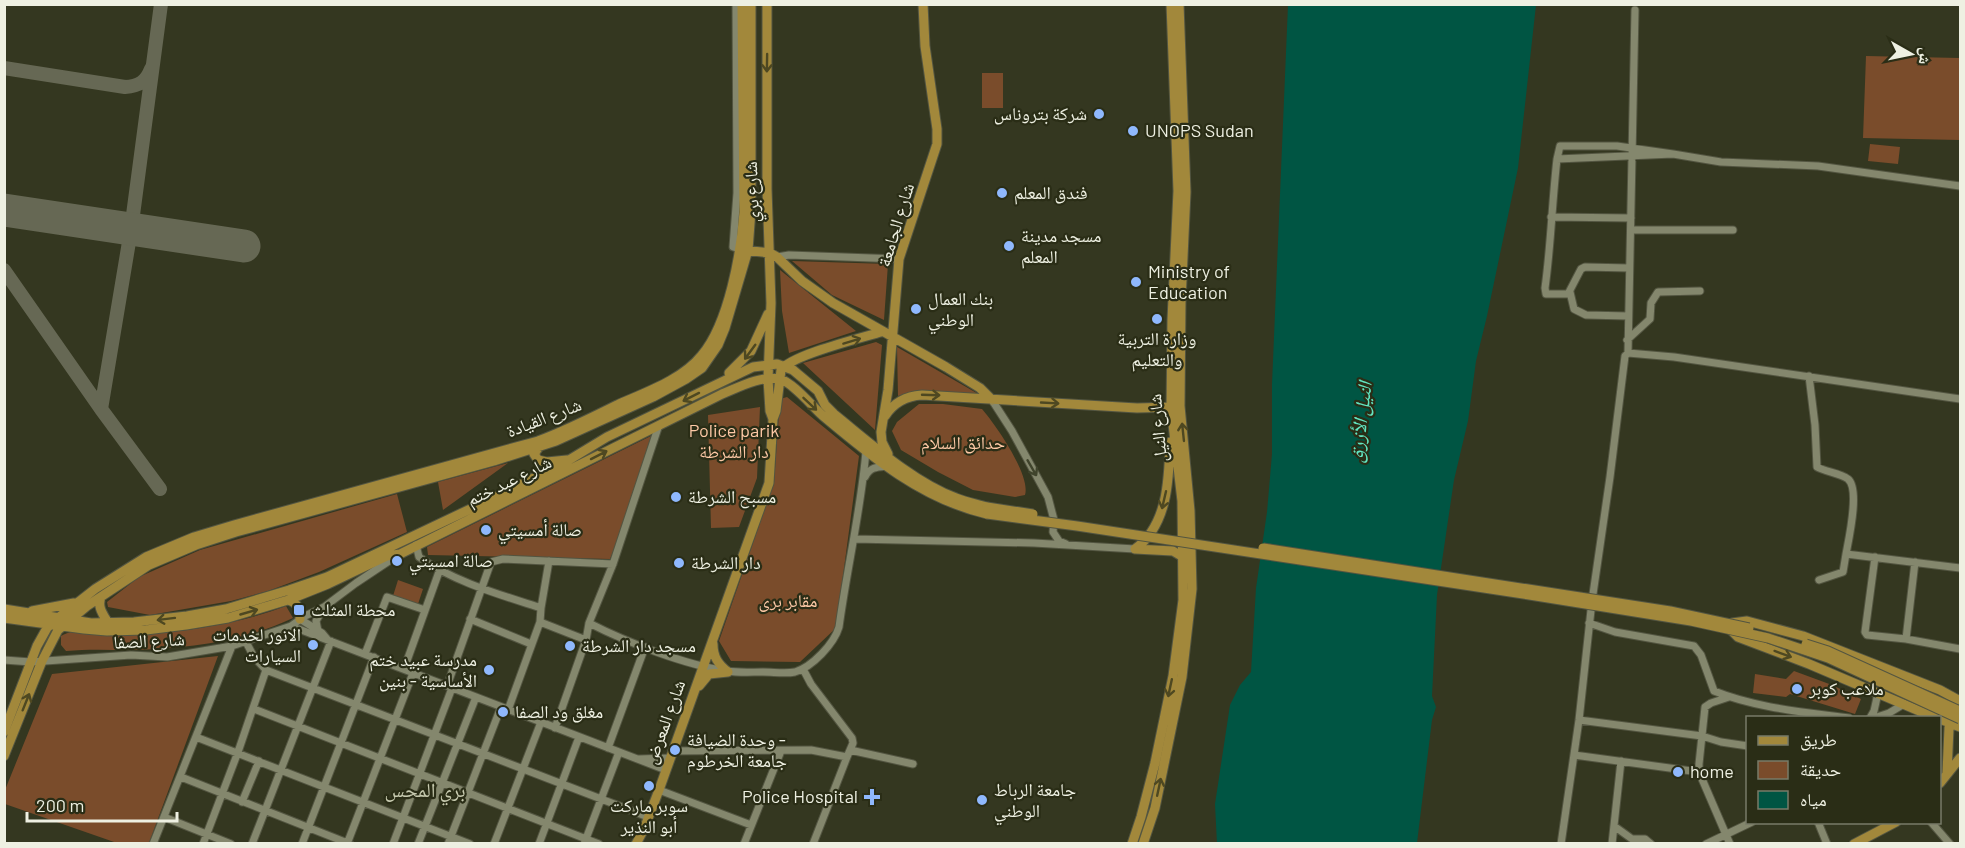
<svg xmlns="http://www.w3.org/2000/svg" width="1965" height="848" viewBox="0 0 1965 848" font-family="Barlow,'Noto Naskh Arabic',sans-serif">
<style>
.green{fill:#7a4c2b}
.water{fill:#005543}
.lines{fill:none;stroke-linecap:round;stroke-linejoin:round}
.taxiway{stroke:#666854;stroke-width:14}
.runway{stroke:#666854;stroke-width:33}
.minor-casing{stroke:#535541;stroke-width:9}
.major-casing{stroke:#535541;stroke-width:11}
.minor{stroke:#84876d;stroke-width:7}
.major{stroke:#a2883b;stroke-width:9}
.major-bridge-casing{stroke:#535541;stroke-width:11;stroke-linecap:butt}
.major-bridge{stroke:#a2883b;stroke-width:9}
.oneway{stroke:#4e4821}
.oneway2{stroke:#40442c}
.poi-dot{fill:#8fb8fd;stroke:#2a2d16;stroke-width:2}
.labels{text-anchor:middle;stroke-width:4.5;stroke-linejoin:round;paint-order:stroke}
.poi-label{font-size:18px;fill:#eef0e2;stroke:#2a2d16;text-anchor:start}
.street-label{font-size:18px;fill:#eef0e2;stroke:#2a2d16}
.park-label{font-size:18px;fill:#fec9a6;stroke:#2a2d16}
.water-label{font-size:20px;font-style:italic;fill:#62e5c1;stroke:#2a2d16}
.neighbourhood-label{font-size:20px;fill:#c7caaf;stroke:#2a2d16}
</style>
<rect width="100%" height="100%" fill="#343720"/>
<path class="green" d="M1866 56 1960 58V140L1863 138Z
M982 73H1003V108H982Z
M1870 144 1900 147 1898 164 1868 161Z
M792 261 888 264 884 320 832 295Z
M780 270 856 331 789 353 782 311Z
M876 342 882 345 875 430 803 363Z
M897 347 980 395 918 391 898 396Z
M787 397 859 456 836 628 800 662 731 661 719 641 774 482 780 399Z
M919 404H943L982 409C995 424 1031 475 1025 495L1015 497 973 490 938 472 901 450 892 431 897 422Z
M760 407 757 478 739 527 711 528 708 415Z
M655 434 624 526 610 559 428 555 427 547Z
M508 463 443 510 438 482Z
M397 494 407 532 319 572 268 591 231 601 150 615 108 607 107 602 139 577 200 550Z
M398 580 423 589 418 604 393 596Z
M286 606 293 618C242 642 186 649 131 650 109 650 87 649 66 651L61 645V636C82 623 118 635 142 634 187 632 245 622 286 606Z
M218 656 149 843H117L5 804V790L52 674Z
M1794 671 1832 685 1861 699 1855 714 1790 694 1786 697 1753 693 1755 674 1786 679Z"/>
<path class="water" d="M1288 5H1536L1518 168 1487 316 1476 361 1468 421 1454 480 1437 595 1432 696 1436 707 1432 720 1417 843 1217 844 1215 804 1230 705 1240 685 1251 672 1256 588 1267 512 1272 454V384Z"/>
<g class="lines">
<path class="taxiway" d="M4 68 125 87C139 86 146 82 151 69
M4 270 101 409 160 489
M101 409 131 230 161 4"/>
<path class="runway" d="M4 210 244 246"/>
<defs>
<path id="minor" d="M736 4 737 193 733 247 740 249
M1560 146H1617L1673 154 1557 159Z
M1673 154 1721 162 1818 166 1960 186
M1557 159C1552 202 1551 245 1545 288L1546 294H1568L1581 269 1585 267 1629 268
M1551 217 1631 218
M1631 230H1733
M777 257 789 255 899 259
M1570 292 1574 309 1586 315 1628 316
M1627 340 1650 319 1651 303 1658 292 1700 291
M1628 353 1635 10
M1809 376 1815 425 1817 467C1826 472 1840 473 1848 479 1860 489 1849 538 1846 554
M992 400 1012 431 1048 497 1054 520 1053 532 1059 541 1066 544
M865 477C870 467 877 467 887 466
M855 539 1034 543 1135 549
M416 545 419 557C452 581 501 595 541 608
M1875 557 1865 632 1867 635 1906 639
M1915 562 1906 639 1960 649
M1819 580 1843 572 1846 554 1960 568
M1593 594 1610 477 1625 356 1628 353 1674 357 1960 399
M300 619 322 633 327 639
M470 619 531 644
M540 622 586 640
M589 623C626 642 685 665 727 671 739 673 751 672 763 672 774 672 785 674 795 672 812 667 834 644 839 627 847 568 861 510 866 451
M1589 623 1615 632 1694 646 1701 655 1714 691C1756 708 1804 712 1849 718
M291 626 666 770
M318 631 316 621 323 609
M246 642 254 657 266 670 648 817
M365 654 387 597 425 610
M4 660 31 662 131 655 167 657 232 646 291 626 305 616 324 607 356 583 398 555
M404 669 440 569
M447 686 491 562 503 559 613 564
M1729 697 1711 703 1705 707 1699 764V772L1730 844
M254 709 599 844
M508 710 540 622 541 608 549 561
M1870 718 1874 711 1878 693
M1874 718 1889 713 1904 704
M1579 720 1702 736 1721 742 1748 746
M555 728 586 640 589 623 613 564 659 425
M196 737 470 844
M608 748 645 647
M850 750 913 764
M672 751 811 750 847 757 853 743 852 738 811 684 803 669
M1574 755 1699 772
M639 759 670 758
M181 777 350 844
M659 790 751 825
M242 802 259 761
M164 817 231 844
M1818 822 1827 844
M1931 822 1950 844
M1614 826 1632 839H1645L1651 844
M153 844 232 646
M203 844 238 752 266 670
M252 844 331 641
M302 844 374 657
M347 844 413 673
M393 844 452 688
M418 844 476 697
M448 844 501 707
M494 844 541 722
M539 844 579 737
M584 844 619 752
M744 844 781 751
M813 844 847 757
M1561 844 1579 720 1591 610
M1612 844 1621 761
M1706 844 1752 822"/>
<path id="major" d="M767 4V189L771 303 768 379 770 411 773 419
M743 250 770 253 777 257 802 281 833 303 946 367 980 388 992 400
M729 373 751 351 768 314
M885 416C894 402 907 396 922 395L1137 408 1176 407
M539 447 534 454 538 460 547 462 567 460
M888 454 882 442 881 432 888 390 899 259 937 144V129L925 46 923 4
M1135 549C1168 525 1169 479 1170 442
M1135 549 1173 551 1183 557
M101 597C97 607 103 614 108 623
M288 600C298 603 300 609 300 619
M4 609 91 623 134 622 187 616 226 609 289 590 327 577 502 494 569 460 607 437 753 367 777 364 793 370 818 391 825 405 834 414C870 443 913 482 956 498 966 502 977 504 987 507
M32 611 74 603
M4 618 84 629 107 631 146 630 186 625 228 618 288 600 328 584 387 556 400 554 722 394C739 387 762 375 780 379 792 382 812 406 822 415 872 457 922 499 987 514
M1732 623 1747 621 1803 636 1940 690 1960 701
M1731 630 1738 637 1809 664 1936 718
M713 644C713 657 718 664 728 672
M699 686 709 674 728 672
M1940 719 1960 727
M4 732 37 646 47 628 58 618 95 589 146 557 194 537 234 525 538 441C565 431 591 418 617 405 646 392 682 380 702 355 729 323 741 253 744 212L742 4
M4 756 42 661 58 630 87 606 149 565 196 545 236 532 494 461 556 441 653 397 686 379 702 368 718 345 725 328 748 250 751 210V4
M1947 773 1949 728 1956 711
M1940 783 1960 758
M636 844 644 829 659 790 769 483 773 419 776 411 781 370C791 355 861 338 881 332
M1132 844 1141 817 1155 763 1173 676 1183 600 1182 501 1171 407 1172 320 1178 191 1171 4
M1143 844 1155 808 1182 677 1192 589 1190 511 1180 406 1181 301 1186 192 1179 4
M1854 844 1896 822"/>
</defs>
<use href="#minor" class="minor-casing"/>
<use href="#major" class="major-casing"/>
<use href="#minor" class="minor"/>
<use href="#major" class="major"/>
<defs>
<path id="major-bridge" d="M987 507 1033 514
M987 514 1077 526 1542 597 1691 621 1768 638 1828 658 1960 719
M1263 548 1670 611 1749 628
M1806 644 1828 651 1960 711"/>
</defs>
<use href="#major-bridge" class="major-bridge-casing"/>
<use href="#major-bridge" class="major-bridge"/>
</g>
<defs><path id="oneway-shaft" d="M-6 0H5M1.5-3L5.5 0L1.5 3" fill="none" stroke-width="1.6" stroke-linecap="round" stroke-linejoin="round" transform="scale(1.5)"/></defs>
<g class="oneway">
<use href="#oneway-shaft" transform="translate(767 63) rotate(91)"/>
<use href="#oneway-shaft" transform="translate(852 341) rotate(-17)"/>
<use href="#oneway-shaft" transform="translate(750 352) rotate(126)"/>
<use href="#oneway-shaft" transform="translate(931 395) rotate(2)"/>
<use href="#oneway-shaft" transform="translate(691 397) rotate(153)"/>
<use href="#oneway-shaft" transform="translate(1050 403) rotate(3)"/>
<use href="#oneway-shaft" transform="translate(810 404) rotate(43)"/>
<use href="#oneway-shaft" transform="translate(1183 432) rotate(-96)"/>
<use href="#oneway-shaft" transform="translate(599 455) rotate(-27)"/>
<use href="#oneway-shaft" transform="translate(1164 500) rotate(103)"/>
<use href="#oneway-shaft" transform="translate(249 612) rotate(-16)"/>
<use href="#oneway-shaft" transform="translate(166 619) rotate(173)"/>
<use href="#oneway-shaft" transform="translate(1783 654) rotate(20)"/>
<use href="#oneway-shaft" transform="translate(1170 688) rotate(102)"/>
<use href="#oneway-shaft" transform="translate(26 702) rotate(-68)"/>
<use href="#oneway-shaft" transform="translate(1159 787) rotate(-78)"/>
</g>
<use class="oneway2" href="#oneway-shaft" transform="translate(1032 468) rotate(60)"/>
<g class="poi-dot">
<circle cx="1099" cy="114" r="6"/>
<circle cx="1133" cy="131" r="6"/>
<circle cx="1002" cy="193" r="6"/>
<circle cx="1009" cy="246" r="6"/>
<circle cx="1136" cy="282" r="6"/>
<circle cx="916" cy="309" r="6"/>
<circle cx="1157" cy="319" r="6"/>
<circle cx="676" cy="497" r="6"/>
<circle cx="486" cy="530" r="6"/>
<circle cx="397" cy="561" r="6"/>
<circle cx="679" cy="563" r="6"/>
<rect x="293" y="604" width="12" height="12" rx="3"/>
<circle cx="313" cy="645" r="6"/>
<circle cx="570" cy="646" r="6"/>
<circle cx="489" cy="670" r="6"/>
<circle cx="1797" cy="689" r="6"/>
<circle cx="503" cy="712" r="6"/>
<circle cx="675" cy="750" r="6"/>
<circle cx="1678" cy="772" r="6"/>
<circle cx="649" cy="786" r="6"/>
<path d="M869 788h6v6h6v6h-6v6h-6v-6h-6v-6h6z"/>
<circle cx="982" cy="800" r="6"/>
</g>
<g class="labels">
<g class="poi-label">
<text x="1087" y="120" text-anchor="end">شركة بتروناس</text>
<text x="1145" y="137">UNOPS Sudan</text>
<text x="1014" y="199">فندق المعلم</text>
<text x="1021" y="242">مسجد مدينة<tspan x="1021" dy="21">المعلم</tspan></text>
<text x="1148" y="278">Ministry of<tspan x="1148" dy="21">Education</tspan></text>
<text x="928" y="305">بنك العمال<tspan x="928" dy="21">الوطني</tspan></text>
<text x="1157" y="345" text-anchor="middle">وزارة التربية<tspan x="1157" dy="21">والتعليم</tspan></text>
<text x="688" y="503">مسبح الشرطة</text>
<text x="498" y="536">صالة أمسيتي</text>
<text x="409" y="567">صالة امسيتي</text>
<text x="691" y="569">دار الشرطة</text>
<text x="311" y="616">محطة المثلث</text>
<text x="301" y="641" text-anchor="end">الانور لخدمات<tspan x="301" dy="21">السيارات</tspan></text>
<text x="582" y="652">مسجد دار الشرطة</text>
<text x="477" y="666" text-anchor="end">مدرسة عبيد ختم<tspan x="477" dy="21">الأساسية - بنين</tspan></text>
<text x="1809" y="695">ملاعب كوبر</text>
<text x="515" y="718">مغلق ود الصفا</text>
<text x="687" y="746">وحدة الضيافة -<tspan x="687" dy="21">جامعة الخرطوم</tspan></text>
<text x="1690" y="778">home</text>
<text x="994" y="796">جامعة الرباط<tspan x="994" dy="21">الوطني</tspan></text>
<text x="858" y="803" text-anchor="end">Police Hospital</text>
<text x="649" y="812" text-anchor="middle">سوبر ماركت<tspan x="649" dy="21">أبو النذير</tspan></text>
</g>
<g class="street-label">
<text transform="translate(752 192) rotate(-92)" y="6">شارع بري</text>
<text transform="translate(896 225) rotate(-73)" y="6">شارع الجامعة</text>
<text transform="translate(544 418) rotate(-21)" y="6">شارع القيادة</text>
<text transform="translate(1158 428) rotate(-95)" y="6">شارع النيل</text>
<text transform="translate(509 481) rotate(-26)" y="6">شارع عبد ختم</text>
<text transform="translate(149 641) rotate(-3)" y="6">شارع الصفا</text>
<text transform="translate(665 722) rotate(-70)" y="6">شارع المعرض</text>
</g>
<g class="park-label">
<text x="734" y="437">Police parik<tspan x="734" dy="21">دار الشرطة</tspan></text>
<text x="963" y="449">حدائق السلام</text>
<text x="788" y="607">مقابر برى</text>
</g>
<g class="water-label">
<text transform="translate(1360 422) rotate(-83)" y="7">النيل الأزرق</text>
</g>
<g class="neighbourhood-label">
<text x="425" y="797">بري المحس</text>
</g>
</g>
<rect width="1965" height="848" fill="none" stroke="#eef0e2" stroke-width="12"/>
<rect x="1746" y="716" width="195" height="108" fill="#2a2d16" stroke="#787b68" stroke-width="1.5"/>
<rect x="1758" y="736" width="30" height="9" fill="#a2883b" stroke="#787b68" stroke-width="1.5"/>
<text x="1800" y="746" font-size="18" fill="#eef0e2">طريق</text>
<rect x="1758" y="761" width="30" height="18" fill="#7a4c2b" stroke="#787b68" stroke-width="1.5"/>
<text x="1800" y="776" font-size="18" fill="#eef0e2">حديقة</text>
<rect x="1758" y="791" width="30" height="18" fill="#005543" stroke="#787b68" stroke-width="1.5"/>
<text x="1800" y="806" font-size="18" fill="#eef0e2">مياه</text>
<g transform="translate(1911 54) rotate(99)" stroke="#2a2d16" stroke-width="4.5" paint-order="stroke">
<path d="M0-4.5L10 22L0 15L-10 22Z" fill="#eef0e2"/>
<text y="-9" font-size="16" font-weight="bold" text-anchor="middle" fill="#eef0e2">ش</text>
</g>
<path d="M27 812v9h150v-9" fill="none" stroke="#eef0e2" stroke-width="3"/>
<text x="36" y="812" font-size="18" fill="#eef0e2" stroke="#2a2d16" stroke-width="4.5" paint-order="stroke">200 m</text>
</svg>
